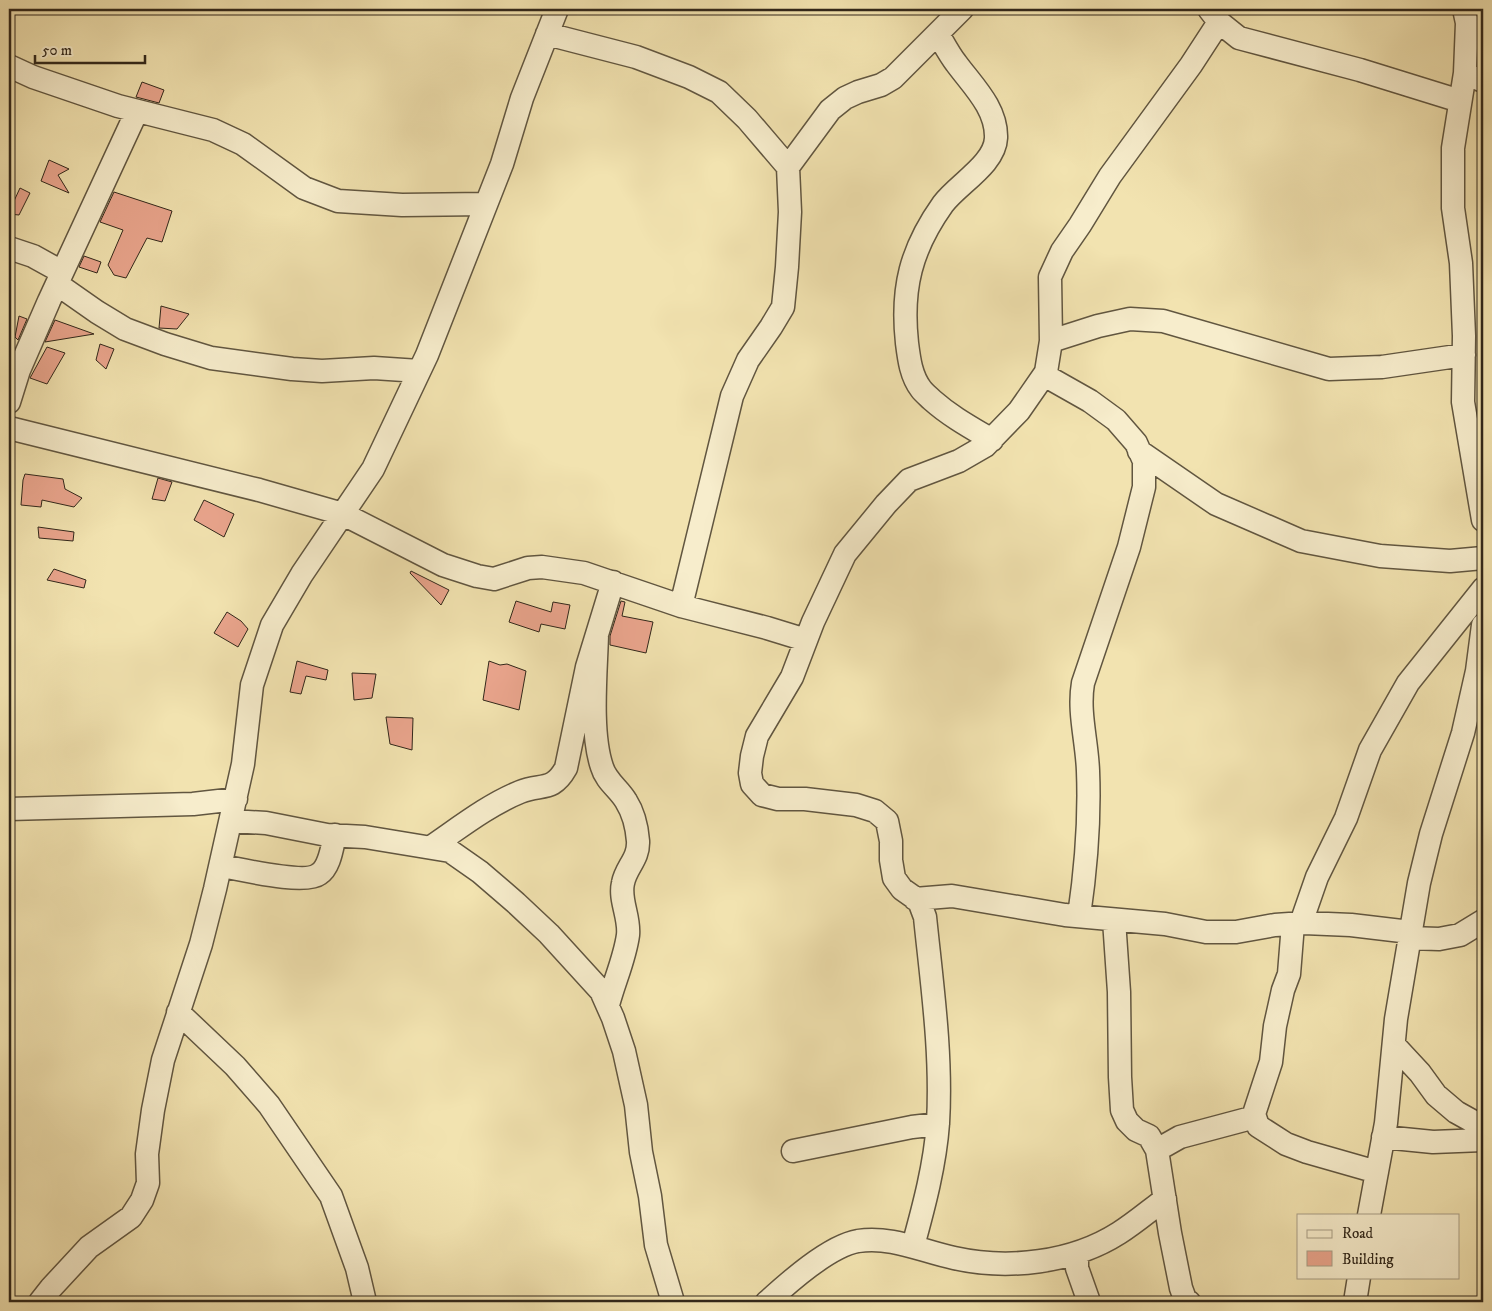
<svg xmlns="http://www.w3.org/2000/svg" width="1492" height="1311" viewBox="0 0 1492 1311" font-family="'IM FELL DW Pica',serif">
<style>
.building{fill:#eaa58d;stroke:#31271a}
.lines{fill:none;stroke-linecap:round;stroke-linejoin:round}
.minor-casing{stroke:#615640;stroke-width:25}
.minor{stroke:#f7edcc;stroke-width:22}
</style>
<rect width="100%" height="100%" fill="#f2e3b0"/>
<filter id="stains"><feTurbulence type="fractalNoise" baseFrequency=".004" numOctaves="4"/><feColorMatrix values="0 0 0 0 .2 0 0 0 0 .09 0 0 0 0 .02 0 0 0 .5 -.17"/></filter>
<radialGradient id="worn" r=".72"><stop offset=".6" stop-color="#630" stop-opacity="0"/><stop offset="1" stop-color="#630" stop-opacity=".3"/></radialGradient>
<path class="building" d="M142 82 164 90 159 103 136 97Z
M49 160 69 169 58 175 69 193 41 181Z
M20 188 30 193 19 215 9 214V200L14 201Z
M114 192 172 211 162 242 147 238 126 278 114 275 108 265 123 230 100 222Z
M84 256 101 262 97 273 79 267Z
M161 306 189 314 177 329 159 328Z
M19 316 27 319 18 340 15 337Z
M55 320 94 334 45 342Z
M100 344 114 349 106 369 96 360Z
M47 347 65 353 47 384 30 378Z
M25 474 63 479 65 489 82 498 74 507 42 500 41 507 21 505 23 480Z
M158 478 172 482 165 501 152 499Z
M204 500 234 514 224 537 194 520Z
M38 527 74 532 73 541 39 538Z
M54 569 86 580 84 588 47 580Z
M411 571 449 590 441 605 410 573Z
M516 601 551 612 553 602 570 605 565 629 541 624 539 632 509 622Z
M621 601 625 602 622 616 653 622 646 653 610 645V636Z
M227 612 241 621 248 629 238 647 214 633Z
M297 661 328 670 326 680 306 676 301 694 290 692Z
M489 661 500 665 507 664 526 671 519 710 483 700Z
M352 673 376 674 372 698 354 700Z
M386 717 413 718 412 750 390 744Z"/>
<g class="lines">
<defs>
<path id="minor" d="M1209 9 1219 22 1239 38 1360 70 1460 101
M1464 9 1467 23 1465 73 1453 148V208L1461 263 1464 336 1463 402 1483 520
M547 34 636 57 689 77 719 92 747 119 788 167 790 212 787 267 783 307 771 327 748 360 732 396 681 606
M938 34C944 44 949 54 956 63 972 85 997 108 996 138 995 164 958 184 943 204 911 249 901 288 907 343 909 359 911 376 921 389 924 393 929 397 932 400 950 416 970 427 992 440
M9 66 33 77 118 106 213 130 243 144 304 188 338 201 402 205 486 204
M1465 73 1483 81
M788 167 830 110 845 98 858 92 881 85 893 78 962 9
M9 248 33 256 62 272
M57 284 97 312 125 329 165 344 211 358 292 369 322 371 374 368 419 371
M1051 341 1098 326 1130 319 1163 321 1329 369 1382 367 1464 355
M1044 375 1090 401 1116 420 1136 443 1144 461V487L1129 547 1083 683C1078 712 1087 741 1088 771 1090 820 1086 868 1079 916
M9 402 19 370 49 301 137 111
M9 428 259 490 343 514 443 565 477 576 494 579 528 568 542 567 584 573 681 606 767 628 806 640
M1139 451 1216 504 1301 541 1380 556 1450 561 1483 558
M597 635C596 672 590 732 602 767 606 781 619 789 626 801 633 812 637 828 638 841 639 859 626 867 623 883 619 900 630 917 628 935 625 958 614 982 608 1005
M9 809 193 804 236 799
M231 821 266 823 327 835 365 837 450 851 480 872 516 903 549 934 601 991 613 1018 624 1051 636 1105 641 1152 650 1196 656 1245 673 1302
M431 847C459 828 488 805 520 792 541 783 552 793 566 768L587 667 613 582
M221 866C240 869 305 885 319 874 330 867 332 847 335 835
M915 899 952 896 1065 915 1165 924 1206 932H1236L1275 925 1304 923 1351 925 1410 932
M1114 920 1119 992 1120 1077 1122 1110 1127 1121 1136 1130 1149 1136 1157 1150 1170 1233 1181 1288 1185 1299 1189 1302
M1301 923 1317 877 1346 818 1370 750 1408 683 1483 589
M1293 924 1289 974 1283 990 1275 1026 1271 1062 1254 1114 1258 1126 1286 1144 1307 1152 1377 1172
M1409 938 1439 939 1460 935 1483 921
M178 1012 235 1066 269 1105 331 1196 357 1268 365 1302
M1394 1045 1420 1073 1436 1095 1456 1112 1483 1127
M1383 1137 1433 1142 1483 1140
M1157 1150 1180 1137 1255 1117
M793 1151 912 1127 938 1124
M1369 1215 1386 1123 1396 1019 1419 883 1431 834 1463 733 1477 671 1483 625
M913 1246C924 1206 935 1165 938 1123 942 1054 932 985 925 917L919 901 902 889 894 878 891 860V841L887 821 875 811 856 805 805 799H778L762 795 752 784 750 773 752 756 757 736 792 677 813 622 845 554 886 504 909 480 959 461 985 446 1019 411 1044 375 1046 372 1051 341 1050 277 1062 251 1080 225 1110 176 1191 65 1219 22
M1077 1253V1268L1089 1302
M40 1302 51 1288 89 1247 131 1217 142 1200 148 1183 147 1154 153 1110 163 1060 201 944 215 889 243 764 252 685 272 625 302 574 373 469 427 355 502 164 522 98 557 9
M767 1302C788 1283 829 1246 858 1241 892 1236 921 1251 954 1258 1008 1270 1072 1263 1119 1233 1135 1223 1150 1210 1165 1199
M1355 1302 1359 1277"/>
</defs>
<use href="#minor" class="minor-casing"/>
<use href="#minor" class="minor"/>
</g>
<rect width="1492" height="1311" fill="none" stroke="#f2e3b0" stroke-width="30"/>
<rect x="10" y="10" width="1472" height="1291" fill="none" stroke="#31271a" stroke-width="2.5"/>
<rect x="15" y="15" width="1462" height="1281" fill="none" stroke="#31271a"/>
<rect x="1297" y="1214" width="162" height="65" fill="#f7edcc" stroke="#a89e85"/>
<rect x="1307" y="1230" width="25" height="8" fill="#f7edcc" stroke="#a89e85"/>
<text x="1342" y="1238" font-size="15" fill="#31271a">Road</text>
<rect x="1307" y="1251" width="25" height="15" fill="#eaa58d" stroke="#a89e85"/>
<text x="1342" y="1264" font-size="15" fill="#31271a">Building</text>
<path d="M35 55v8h110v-8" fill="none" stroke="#31271a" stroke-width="2.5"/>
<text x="42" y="55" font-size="15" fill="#31271a" stroke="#f7edcc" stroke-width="4" paint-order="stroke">50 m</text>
<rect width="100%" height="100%" filter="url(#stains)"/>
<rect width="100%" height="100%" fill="url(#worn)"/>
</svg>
